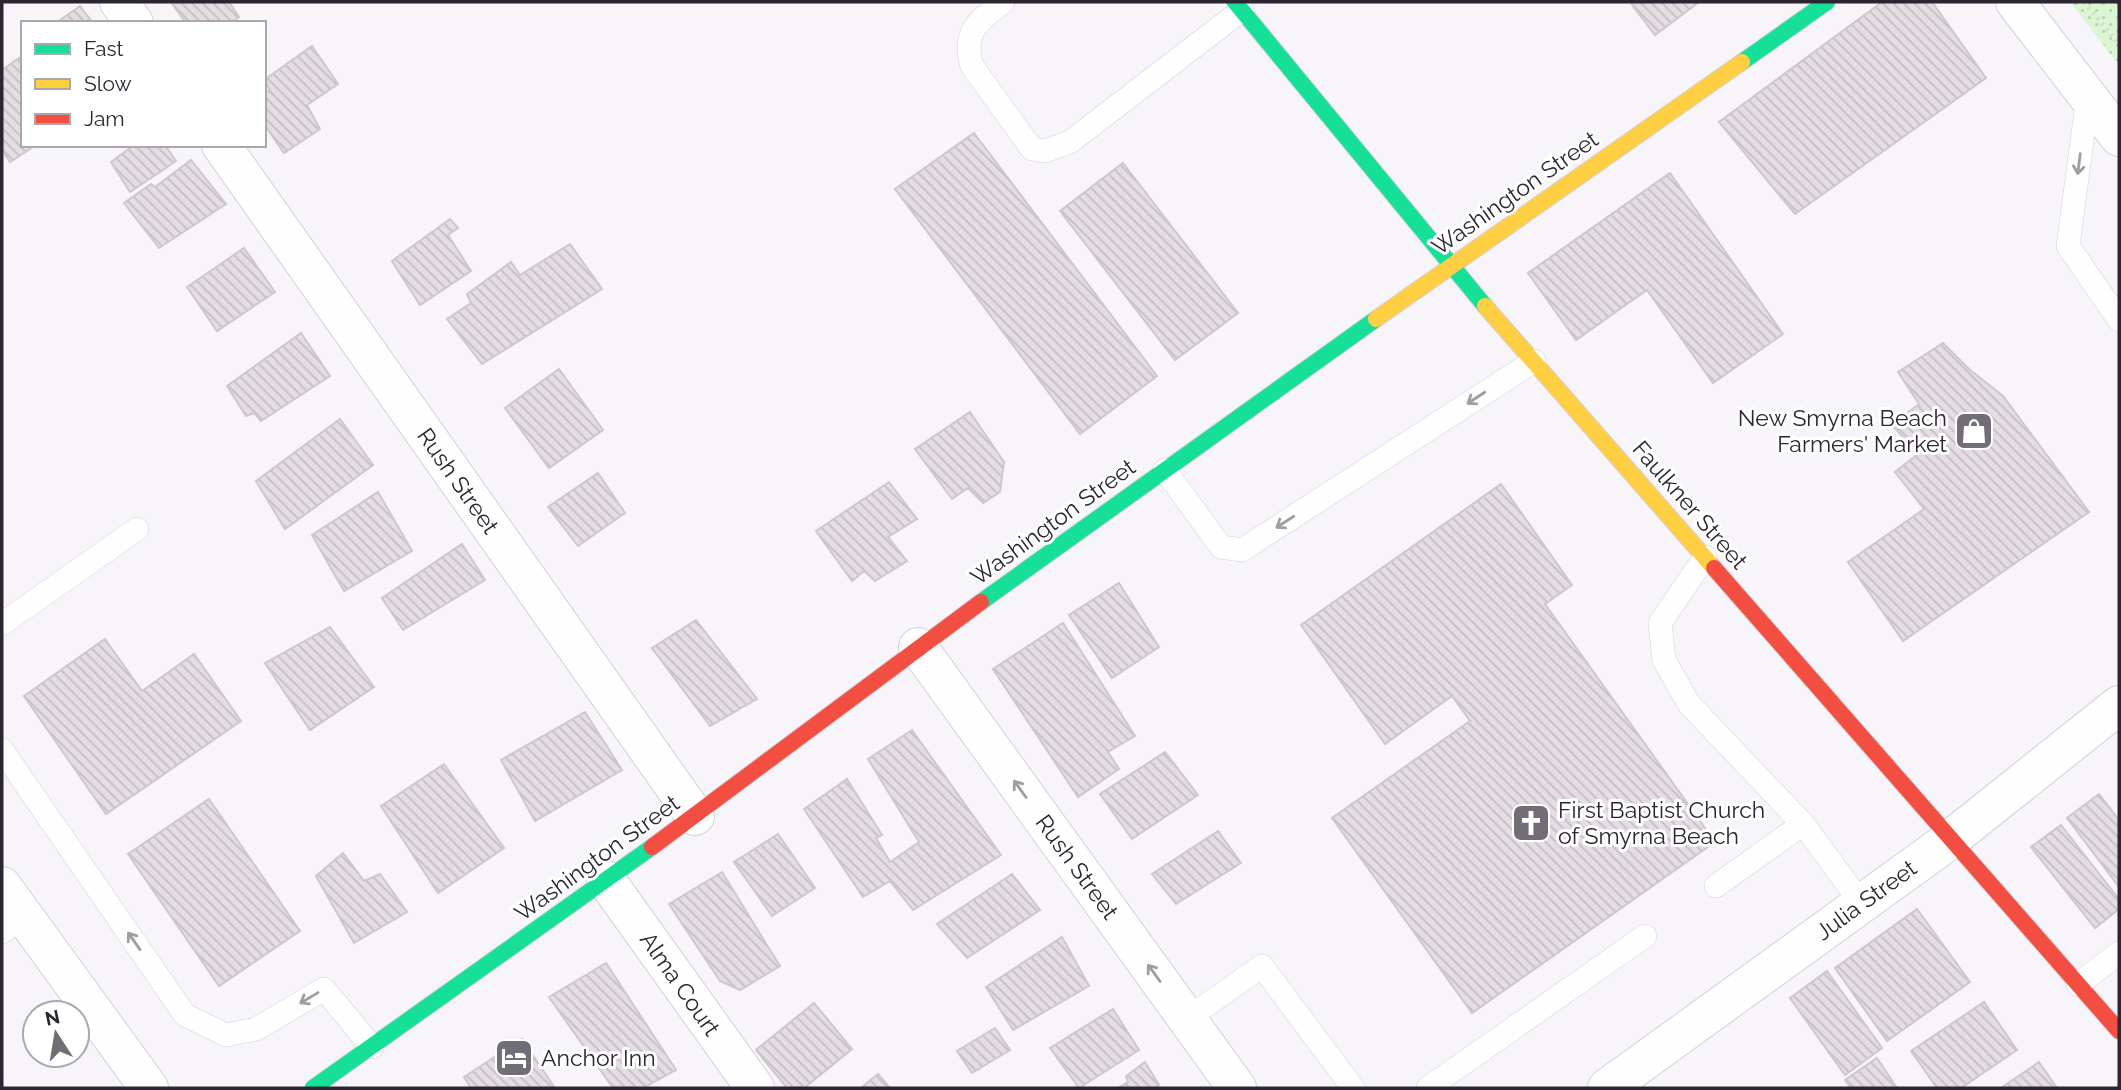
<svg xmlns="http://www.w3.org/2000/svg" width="2121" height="1090" viewBox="0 0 2121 1090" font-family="Raleway,sans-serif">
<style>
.park{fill:url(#park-dots)}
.building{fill:url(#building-back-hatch);stroke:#cec7ce;stroke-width:2}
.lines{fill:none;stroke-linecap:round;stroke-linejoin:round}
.lane-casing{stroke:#d4d0d8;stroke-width:24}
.street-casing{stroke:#d4d0d8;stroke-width:40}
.fast-casing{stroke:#d4d0d8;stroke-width:18}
.slow-casing{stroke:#d4d0d8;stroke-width:18}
.jam-casing{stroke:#d4d0d8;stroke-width:18}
.path{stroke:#d6d6d7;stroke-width:4.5;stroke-dasharray:2 5;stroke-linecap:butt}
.lane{stroke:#fefefe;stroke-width:23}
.street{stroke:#fefefe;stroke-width:38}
.fast{stroke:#16e098;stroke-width:16}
.slow{stroke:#ffcf43;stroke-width:16}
.jam{stroke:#f24e42;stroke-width:16}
.oneway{stroke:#9f9da2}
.labels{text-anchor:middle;stroke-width:6;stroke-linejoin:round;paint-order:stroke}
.street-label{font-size:23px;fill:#2b2631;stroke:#fff}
.poi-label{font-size:23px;fill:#2b2631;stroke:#fff;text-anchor:start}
</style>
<defs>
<pattern id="park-dots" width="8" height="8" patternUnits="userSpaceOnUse" patternTransform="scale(1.75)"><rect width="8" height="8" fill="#dcf5d2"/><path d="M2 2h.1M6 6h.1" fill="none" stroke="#bdd2b5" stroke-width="1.8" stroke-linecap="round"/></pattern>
<pattern id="building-back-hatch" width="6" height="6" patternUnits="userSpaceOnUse" patternTransform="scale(1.75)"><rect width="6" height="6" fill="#e4dde3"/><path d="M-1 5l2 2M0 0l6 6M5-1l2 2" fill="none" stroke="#c4bec3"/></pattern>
</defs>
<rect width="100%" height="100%" fill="#f7f5f9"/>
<path class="park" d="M2070 2H2119V65Z"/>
<path class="building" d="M171 2H229L239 17 231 23H186Z
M1630 2H1699L1655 35Z
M1882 2H1932L1986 78 1795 214 1719 122Z
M80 6 93 23H56Z
M312 46 338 84 307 105 320 129 284 153 264 124V94L270 90 264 80Z
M22 56 23 145H36L10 162 2 150V70Z
M974 133 1157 376 1080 434 895 189Z
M134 145H165L176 161 130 192 111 162Z
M191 160 226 204 159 248 124 203 151 184 155 187Z
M1123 163 1238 313 1175 360 1060 211Z
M1670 173 1783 334 1713 383 1647 290 1576 340 1528 273Z
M450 219 458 228 448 235 471 271 420 305 392 261Z
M570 244 602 289 482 364 447 319 471 303 467 294 511 262 520 275Z
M244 248 275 292 217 331 187 287Z
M301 333 330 376 261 421 254 413 246 416 227 386Z
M1943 343 1969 369 2003 396 2089 512 1903 641 1848 562 1924 509 1895 472 1918 454 1892 425 1919 404 1898 372Z
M559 369 603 430 549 468 505 408Z
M970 412 1004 462 1000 492 983 503 968 488 952 499 915 449Z
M340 419 373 465 285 529 256 481Z
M598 473 625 513 578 546 548 507Z
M889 482 917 519 888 537 907 561 875 581 864 571 852 581 816 531Z
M1501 484 1572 585 1545 604 1715 842 1472 1013 1332 818 1470 721 1452 696 1385 744 1301 625Z
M378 492 412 551 344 591 312 535Z
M462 544 485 580 403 630 382 598Z
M1119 583 1159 647 1112 678 1069 615Z
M696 620 757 699 710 726 652 648Z
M1063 623 1135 736 1108 752 1119 769 1078 797 993 669Z
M330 627 374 687 310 730 265 663Z
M105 639 142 691 194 654 241 721 106 814 24 696Z
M585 712 622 770 535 821 501 760Z
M912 730 1001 855 913 910 890 881 863 897 804 809 847 779 882 835 876 838 890 862 919 842 868 759Z
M1165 752 1198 795 1132 839 1100 794Z
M444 764 504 848 438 893 381 806Z
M2099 794 2119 820V887L2067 818Z
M209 799 300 931 219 986 128 854Z
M2061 825 2119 899V909L2095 928 2031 847Z
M1218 831 1241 863 1176 904 1152 874Z
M778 834 815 888 772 916 734 862Z
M343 853 364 881 380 874 407 912 354 943 316 876Z
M722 872 780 966 740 990 720 981 669 904Z
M1012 874 1040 910 967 958 937 924Z
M1917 909 1970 982 1887 1041 1835 968Z
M1062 937 1089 986 1013 1030 986 987Z
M606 963 676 1070 643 1088H613L549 997Z
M1827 971 1882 1048 1845 1075 1790 998Z
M1984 1002 2017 1050 1961 1088H1937L1911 1051Z
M814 1003 852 1049 804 1088H787L756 1050Z
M1113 1009 1139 1050 1079 1088 1050 1048Z
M995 1028 1010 1050 972 1073 957 1051Z
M522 1039 555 1088H471L464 1077Z
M1877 1058 1897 1088H1851L1845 1080Z
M1145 1062 1159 1085 1154 1088H1118L1128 1082 1126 1076Z
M2039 1062 2057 1088H2001Z
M878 1074 890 1088H861Z"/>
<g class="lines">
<defs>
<path id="lane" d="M1003 2C978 21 962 32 972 66L1032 149 1045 151 1070 142 1242 10
M2088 96 2068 246 2119 320
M1165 470 1221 547 1242 550 1534 361
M1705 557 1660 623 1664 660 1689 704 1803 824
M2 624 137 529
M2 750 185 1015 226 1035 256 1029 324 989 372 1047
M1716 886 1803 824 1862 904
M2 932 24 916
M2078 984 2119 953
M1187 1019 1262 966 1353 1088
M1428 1088 1645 936"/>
<path id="street" d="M119 2 134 23
M2015 2 2119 137
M221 145 695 816
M918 647 1237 1088
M606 880 755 1088
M2 886 149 1088
M1607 1088 1951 839 2119 705"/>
<path id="fast" d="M1235 2 1485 306
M1742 62 1827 2
M981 602 1376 319
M313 1088 652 847"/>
<path id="slow" d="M1485 306 1714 568
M1376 319 1742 62"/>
<path id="jam" d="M1714 568 2119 1031
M652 847 981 602"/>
</defs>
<use href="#lane" class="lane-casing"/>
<use href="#street" class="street-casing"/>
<use href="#fast" class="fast-casing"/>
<use href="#slow" class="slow-casing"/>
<use href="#jam" class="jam-casing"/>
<path class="path" d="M2084 2 2119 44"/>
<use href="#lane" class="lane"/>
<use href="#street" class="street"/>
<use href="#fast" class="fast"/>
<use href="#slow" class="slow"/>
<use href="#jam" class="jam"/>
</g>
<defs><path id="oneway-shaft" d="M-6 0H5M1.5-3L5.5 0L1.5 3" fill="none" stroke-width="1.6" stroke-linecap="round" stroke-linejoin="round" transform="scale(1.75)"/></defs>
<g class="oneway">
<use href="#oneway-shaft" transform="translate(2079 164) rotate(97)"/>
<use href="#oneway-shaft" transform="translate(1476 398) rotate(147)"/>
<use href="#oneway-shaft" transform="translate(1285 522) rotate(147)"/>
<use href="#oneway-shaft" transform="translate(1020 789) rotate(-126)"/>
<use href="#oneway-shaft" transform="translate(134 941) rotate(-125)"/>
<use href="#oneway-shaft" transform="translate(1154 973) rotate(-126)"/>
<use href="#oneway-shaft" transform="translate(309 998) rotate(149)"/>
</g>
<defs>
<symbol id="shop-square" viewBox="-11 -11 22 22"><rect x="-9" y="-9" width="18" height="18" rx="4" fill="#726e77" stroke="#fff"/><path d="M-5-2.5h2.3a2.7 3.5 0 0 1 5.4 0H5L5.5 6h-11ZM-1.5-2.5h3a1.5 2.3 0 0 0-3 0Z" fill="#fff"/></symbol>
<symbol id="church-square" viewBox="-11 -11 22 22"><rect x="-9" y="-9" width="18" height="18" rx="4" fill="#726e77" stroke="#fff"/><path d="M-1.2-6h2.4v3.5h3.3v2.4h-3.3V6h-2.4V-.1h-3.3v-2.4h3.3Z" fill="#fff"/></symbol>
<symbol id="hotel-square" viewBox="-11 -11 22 22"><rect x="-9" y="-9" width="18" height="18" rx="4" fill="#726e77" stroke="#fff"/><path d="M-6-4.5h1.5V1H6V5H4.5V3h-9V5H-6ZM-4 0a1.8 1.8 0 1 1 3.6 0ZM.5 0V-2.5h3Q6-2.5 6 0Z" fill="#fff"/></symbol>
</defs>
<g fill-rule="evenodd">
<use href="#shop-square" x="1952" y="409" width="44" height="44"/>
<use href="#church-square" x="1509" y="801" width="44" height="44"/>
<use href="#hotel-square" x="492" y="1036" width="44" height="44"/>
</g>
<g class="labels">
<g class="street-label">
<text transform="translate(1515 193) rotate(-35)" y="8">Washington Street</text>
<text transform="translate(458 481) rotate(55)" y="8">Rush Street</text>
<text transform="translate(1690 505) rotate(49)" y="8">Faulkner Street</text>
<text transform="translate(1053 522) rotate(-36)" y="8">Washington Street</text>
<text transform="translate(597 858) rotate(-36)" y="8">Washington Street</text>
<text transform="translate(1077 867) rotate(54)" y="8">Rush Street</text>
<text transform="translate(1866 900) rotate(-36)" y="8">Julia Street</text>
<text transform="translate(680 984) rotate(55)" y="8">Alma Court</text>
</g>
<g class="poi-label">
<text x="1947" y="426" text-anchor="end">New Smyrna Beach<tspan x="1947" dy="26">Farmers' Market</tspan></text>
<text x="1558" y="818">First Baptist Church<tspan x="1558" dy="26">of Smyrna Beach</tspan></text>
<text x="541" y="1066">Anchor Inn</text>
</g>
</g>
<rect width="2121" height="1090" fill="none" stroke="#2b2631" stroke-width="7"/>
<rect x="21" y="21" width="245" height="126" fill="#ffffff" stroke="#aaa8ad" stroke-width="2"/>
<rect x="35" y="44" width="35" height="10" fill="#16e098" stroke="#aaa8ad" stroke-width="2"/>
<text x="84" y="56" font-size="21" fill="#2b2631">Fast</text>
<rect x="35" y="79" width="35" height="10" fill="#ffcf43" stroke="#aaa8ad" stroke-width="2"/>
<text x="84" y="91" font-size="21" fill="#2b2631">Slow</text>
<rect x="35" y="114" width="35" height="10" fill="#f24e42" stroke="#aaa8ad" stroke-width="2"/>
<text x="84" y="126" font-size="21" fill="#2b2631">Jam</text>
<g transform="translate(56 1034) rotate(348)"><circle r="33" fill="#ffffff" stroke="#aaa8ad" stroke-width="2"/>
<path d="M0-5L12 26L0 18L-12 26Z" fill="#726e77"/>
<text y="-10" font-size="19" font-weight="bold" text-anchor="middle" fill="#2b2631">N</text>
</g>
</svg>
